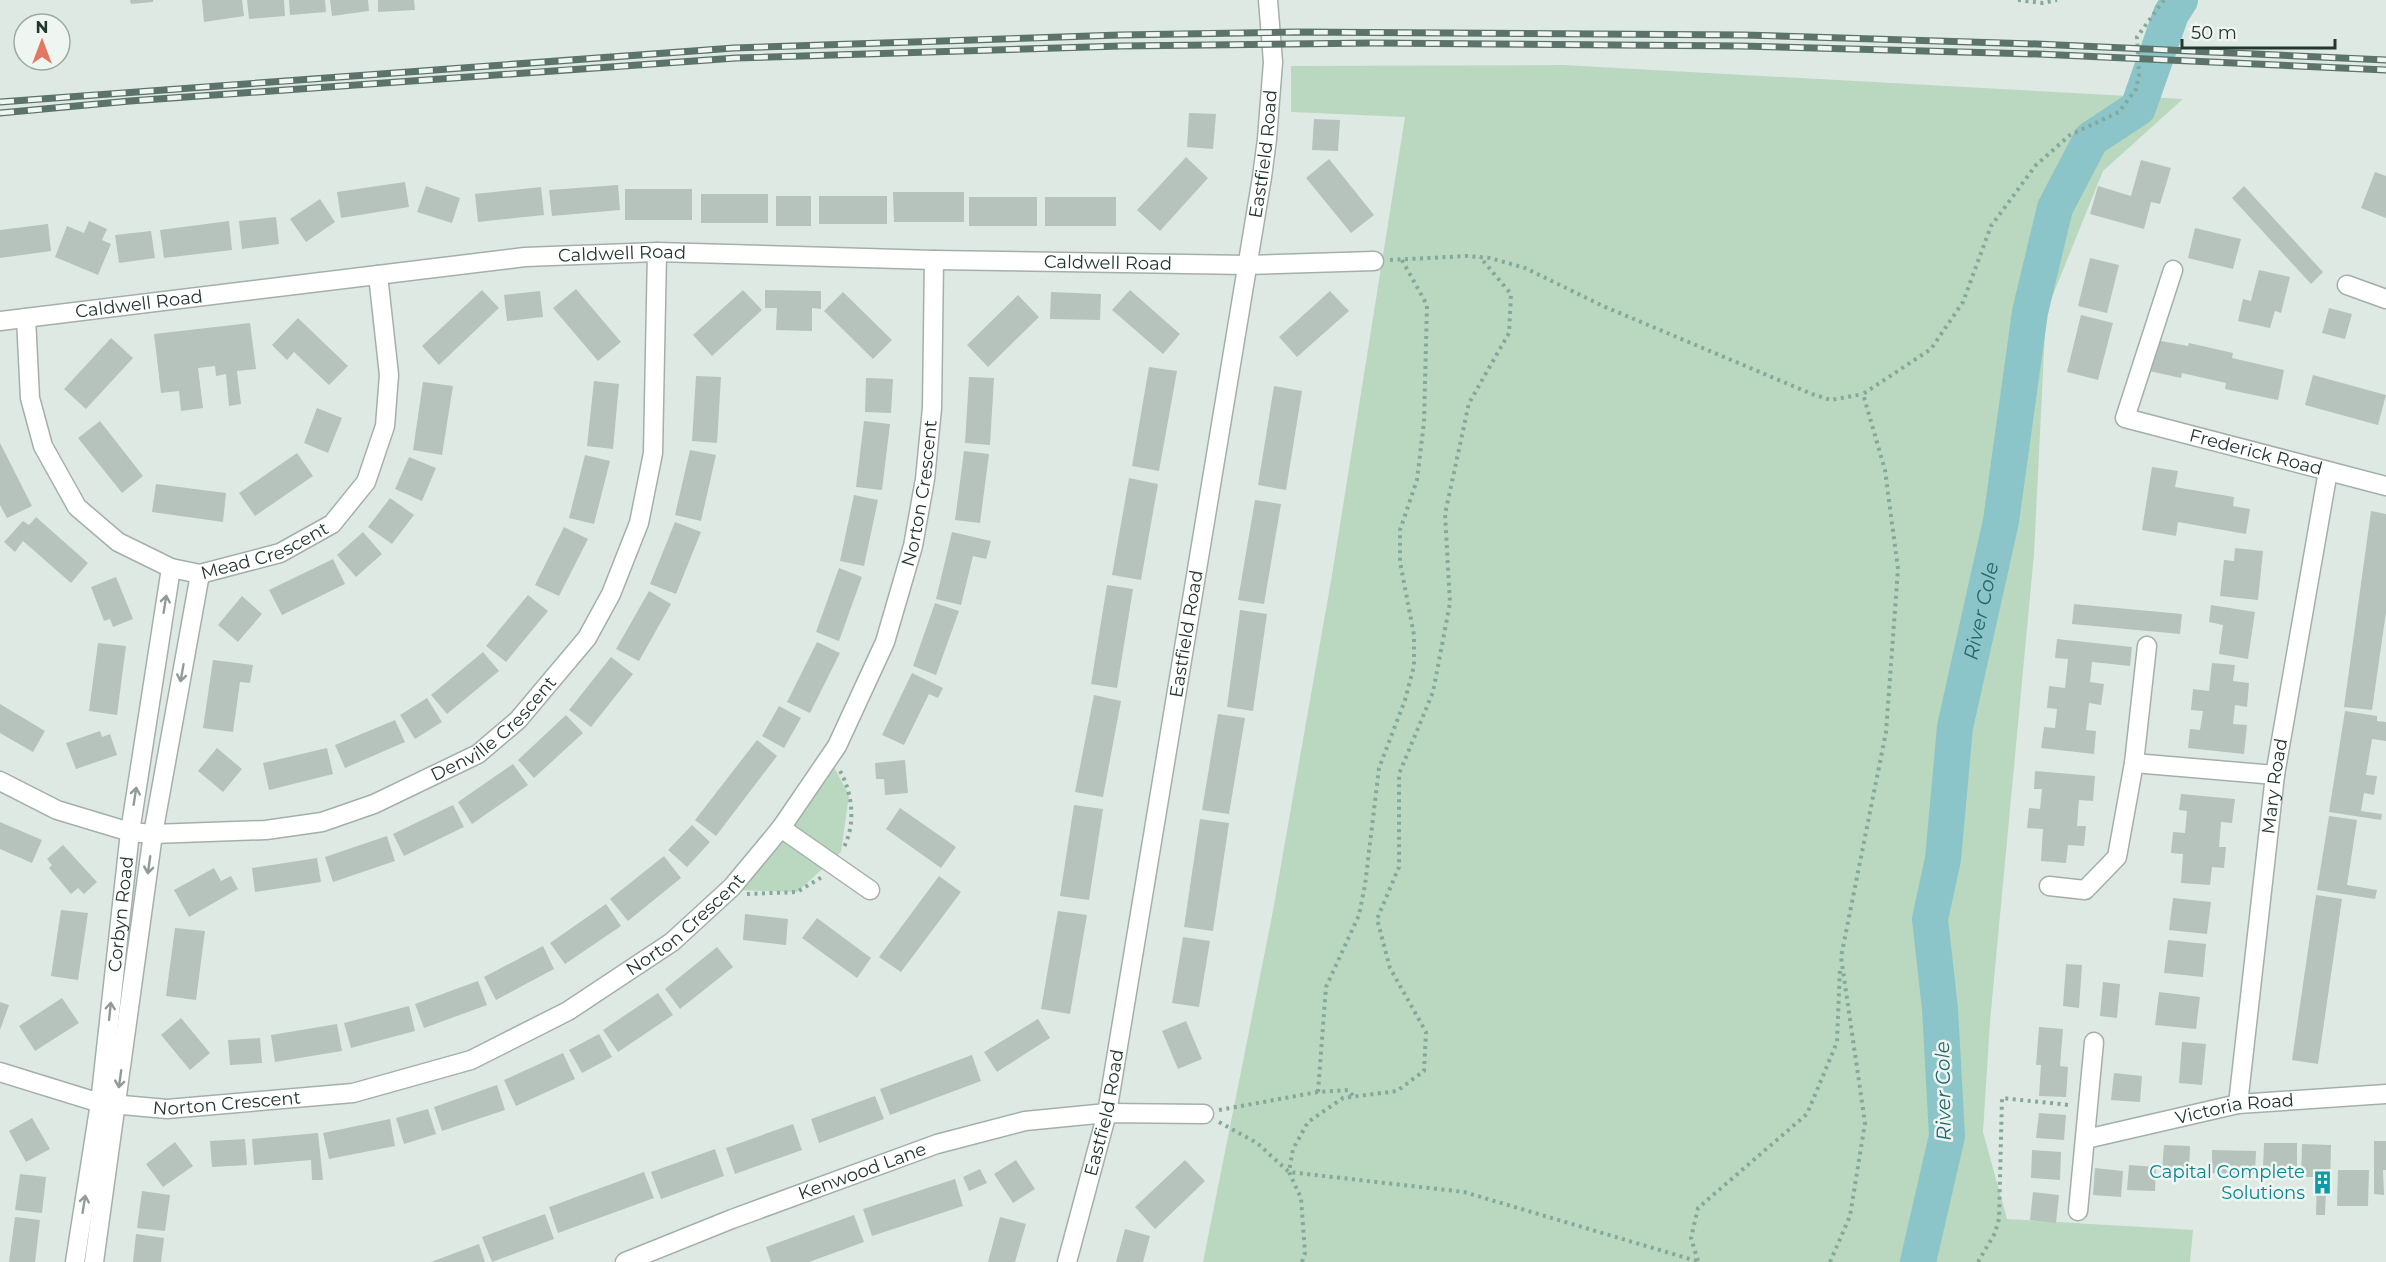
<svg xmlns="http://www.w3.org/2000/svg" width="2386" height="1262" viewBox="0 0 2386 1262" font-family="Montserrat,sans-serif">
<style>
.green{fill:#bad8bf}
.lines{fill:none;stroke-linecap:round;stroke-linejoin:round}
.river{stroke:#8cc5c9;stroke-width:36}
.building{fill:#b5c3bc}
.minor-casing{stroke:#a3b0aa;stroke-width:21}
.tertiary-casing{stroke:#a3b0aa;stroke-width:21}
.path{stroke:#83a99a;stroke-width:4;stroke-dasharray:3 4.5;stroke-linecap:butt}
.minor{stroke:#fff;stroke-width:18}
.tertiary{stroke:#fff;stroke-width:18}
.rail-casing{stroke:#5c736b;stroke-width:7}
.rail{stroke:#eff6f2;stroke-width:4.5;stroke-dasharray:14;stroke-linecap:butt}
.oneway{stroke:#909b97}
.labels{text-anchor:middle;stroke-width:5;stroke-linejoin:round;paint-order:stroke}
.street-label{font-size:18px;fill:#22372f;stroke:#eff6f2}
.culture-label{font-size:18px;fill:#0d838f;stroke:#eff6f2;text-anchor:end}
.water-label{font-size:20px;font-style:italic;fill:#23666c;stroke:#eff6f2}
</style>
<rect width="100%" height="100%" fill="#dfe9e4"/>
<path class="green" d="M1563 65 2183 99 2103 171 2046 312 2034 554 1990 1022 1983 1132 2007 1219 2193 1230 2190 1262H1203L1272 916 1332 575 1405 117 1291 112V66Z
M829 758 849 795 841 852 797 892 736 890Z"/>
<g class="lines">
<path class="river" id="s1" d="M1918 1262 1947 1136 1940 1009 1930 919 1943 859 1955 727 2001 521 2030 312 2055 208 2091 139 2138 108 2171 14 2180 0"/>
</g>
<path class="building" d="M130 0H153V2L131 4Z
M202 0H242L244 16 204 22Z
M247 0H284L285 16 249 19Z
M289 0H325L326 12 290 15Z
M330 0H368L369 11 332 16Z
M378 0H414L415 10 378 12Z
M1189 113 1216 114 1213 149 1187 147Z
M1314 119 1340 120 1338 151 1312 150Z
M1186 157 1208 178 1160 231 1137 210Z
M1329 159 1374 215 1351 233 1306 178Z
M2141 160 2171 168 2160 204 2151 202 2144 229 2090 214 2098 186 2131 196Z
M2375 172 2386 176V218L2361 208Z
M405 182 409 207 341 218 337 192Z
M618 185 620 210 552 216 549 190Z
M426 186 460 198 452 223 417 212Z
M2244 186 2323 272 2311 284 2232 198Z
M541 187 544 215 478 222 475 194Z
M625 189H692V220H625Z
M893 192H964V222H894Z
M701 194H768V223H701Z
M776 196H811V226H776Z
M819 196H887V224H819Z
M969 197H1037V226H969Z
M1045 197H1116V226H1045Z
M320 199 335 222 306 242 290 219Z
M276 217 279 244 242 249 239 221Z
M89 221 107 229 102 240 111 244 98 275 55 257 67 226 84 233Z
M229 221 232 250 164 258 160 230Z
M48 224 51 251 0 258V230Z
M2195 228 2241 239 2233 269 2188 258Z
M151 231 155 258 119 263 115 235Z
M2090 258 2119 265 2107 313 2078 306Z
M2259 270 2290 277 2281 313 2275 311 2270 328 2238 321 2243 299 2251 301Z
M576 289 621 342 598 361 553 308Z
M482 290 499 308 439 365 422 346Z
M743 290 762 310 712 356 693 335Z
M765 290 821 291V309L812 308V331L776 330 777 308H765Z
M1130 290 1180 334 1163 354 1112 310Z
M540 291 543 317 507 321 504 295Z
M1330 291 1349 311 1297 357 1279 337Z
M843 292 892 340 873 359 824 311Z
M1051 292 1101 294 1100 320 1050 319Z
M1018 295 1039 317 988 367 967 345Z
M2329 308 2352 314 2345 339 2322 333Z
M2081 315 2113 323 2098 380 2067 372Z
M298 318 348 366 329 385 294 352 287 360 272 345Z
M250 323 256 369 237 371 241 404 229 406 226 374 216 376 215 366 198 368 203 408 181 411 179 391 161 393 154 334Z
M111 338 133 358 86 409 64 389Z
M2156 340 2188 346 2189 343 2233 353 2232 358 2284 370 2278 400 2225 389 2226 383 2182 373 2181 378 2149 371Z
M1149 367 1177 371 1159 471 1132 466Z
M2313 375 2386 395 2378 425 2305 405Z
M696 376 721 377 717 443 692 441Z
M969 377 994 378 990 445 965 443Z
M866 378 893 379 891 413 865 412Z
M594 381 619 384 613 449 587 446Z
M423 382 453 386 442 455 413 450Z
M1274 386 1302 391 1286 490 1258 485Z
M317 408 342 418 328 453 304 443Z
M100 421 143 476 122 493 78 438Z
M864 421 890 424 882 490 856 487Z
M0 443 32 506 7 518 0 505Z
M690 450 716 455 701 521 675 515Z
M964 451 989 454 980 523 955 520Z
M297 453 313 476 255 516 239 493Z
M585 455 610 461 594 524 569 518Z
M409 457 436 468 422 501 395 489Z
M2152 467 2178 471 2175 487 2234 497 2233 506 2250 509 2246 534 2178 522 2176 536 2142 530Z
M1129 478 1158 484 1141 580 1112 575Z
M156 484 226 493 223 522 152 512Z
M854 495 878 500 864 566 840 561Z
M390 498 414 515 392 544 368 527Z
M1255 500 1281 504 1264 604 1238 600Z
M2371 511 2386 514V612L2372 710 2344 707Z
M36 517 88 563 71 583 23 541 15 552 4 542 23 521 29 525Z
M675 522 701 532 676 594 650 584Z
M564 527 588 539 559 596 535 585Z
M363 532 382 554 356 577 337 555Z
M952 532 991 541 986 559 973 556 961 605 936 599Z
M2235 548 2263 551 2258 600 2220 596 2224 560 2234 561Z
M333 559 345 584 282 615 269 590Z
M839 568 862 577 839 641 816 632Z
M116 577 133 619 113 627 110 619 104 621 91 587Z
M1107 585 1133 589 1117 688 1091 684Z
M649 591 671 604 639 661 616 649Z
M528 595 548 611 506 662 486 646Z
M242 596 262 614 238 642 218 625Z
M935 603 959 611 936 675 913 666Z
M2074 604 2182 614 2180 634 2072 624Z
M2211 605 2255 612 2248 659 2219 654 2223 625 2209 622Z
M1240 610 1267 614 1253 711 1227 707Z
M2057 639 2132 647 2130 666 2092 662 2090 682 2104 684 2101 705 2089 703 2086 730 2096 731 2094 754 2041 748 2044 727 2055 728 2057 709 2047 708 2049 686 2065 688 2068 659 2055 658Z
M817 642 840 653 810 713 787 702Z
M98 643 126 646 117 715 89 711Z
M483 652 499 671 447 714 431 695Z
M611 657 633 674 591 727 569 710Z
M213 660 253 665 250 683 240 682 233 732 203 728Z
M2212 663 2235 665 2233 681 2249 683 2247 707 2235 705 2233 724 2247 725 2244 754 2188 748 2190 729 2200 730 2203 711 2191 710 2193 689 2209 691Z
M912 673 943 688 938 698 929 694 904 745 882 735Z
M1094 695 1121 701 1103 797 1075 792Z
M427 698 442 722 415 739 400 715Z
M0 704 45 731 33 752 0 733Z
M779 706 801 718 784 748 762 736Z
M2345 711 2377 716V721L2386 722V741L2372 739 2366 775 2377 776 2374 795 2364 793 2361 811 2382 814 2381 820 2329 812Z
M1218 714 1245 718 1229 814 1202 810Z
M566 715 583 733 534 778 518 760Z
M395 720 405 742 345 768 335 745Z
M100 731 102 737 110 734 117 755 76 769 66 743Z
M757 740 777 756 716 836 695 820Z
M217 748 242 769 223 792 198 771Z
M327 748 333 774 269 790 263 763Z
M905 760 908 793 885 795 884 779H876L875 763Z
M513 764 528 785 472 824 458 802Z
M2035 771 2095 776 2093 801 2079 800 2077 826H2086L2084 846 2068 845 2066 863 2041 861 2043 829 2027 828 2029 808 2040 809 2042 789H2034Z
M2181 794 2235 799 2232 823 2221 822 2219 847H2226L2224 868 2212 867 2210 885 2181 883 2183 854 2171 853 2173 832 2185 833 2187 811 2179 810Z
M453 805 464 827 404 856 393 834Z
M1074 805 1103 809 1089 900 1060 896Z
M900 808 956 847 941 868 886 829Z
M2329 816 2357 820 2347 885 2377 890 2375 899 2317 890Z
M1200 819 1229 823 1213 931 1184 927Z
M0 822 42 840 32 863 0 849Z
M692 825 710 842 687 867 668 850Z
M387 836 395 861 333 882 325 857Z
M63 845 97 882 84 894 78 888 71 894 49 868 52 865 47 859Z
M664 856 681 878 628 921 610 899Z
M317 858 321 882 255 892 252 868Z
M214 868 221 881 231 876 238 889 189 917 174 890Z
M939 876 961 892 901 972 879 957Z
M2316 895 2342 899 2318 1064 2292 1060Z
M2173 898 2211 902 2207 934 2169 930Z
M606 904 621 926 565 964 550 943Z
M61 910 88 913 78 980 51 976Z
M1058 911 1087 915 1070 1014 1041 1009Z
M745 914 788 919 786 945 743 940Z
M817 918 871 958 857 978 802 938Z
M175 928 205 931 196 1000 166 996Z
M1183 937 1210 941 1199 1007 1172 1003Z
M2168 940 2206 944 2203 977 2164 973Z
M543 946 554 969 496 1000 484 977Z
M717 947 733 967 680 1009 665 989Z
M2066 964 2082 965 2079 1008 2063 1006Z
M478 981 487 1005 424 1028 415 1004Z
M2103 982 2120 984 2117 1018 2100 1016Z
M2159 992 2200 997 2196 1029 2155 1025Z
M658 993 673 1015 618 1052 603 1030Z
M62 998 79 1023 35 1051 19 1026Z
M0 1002 9 1005 0 1030Z
M409 1006 415 1031 351 1048 344 1023Z
M181 1018 210 1053 190 1070 161 1035Z
M1038 1019 1050 1038 997 1072 984 1052Z
M1186 1021 1202 1059 1178 1069 1162 1031Z
M337 1024 342 1051 275 1062 271 1035Z
M2039 1027 2063 1029 2060 1066 2068 1067 2066 1097 2039 1096 2041 1065H2036Z
M599 1034 612 1057 582 1073 569 1050Z
M260 1038 262 1063 230 1065 228 1040Z
M2182 1042 2206 1044 2202 1085 2179 1083Z
M563 1053 575 1079 516 1106 504 1080Z
M972 1055 981 1081 890 1115 880 1089Z
M2114 1073 2142 1076 2140 1102 2111 1100Z
M497 1085 505 1110 442 1131 434 1107Z
M875 1096 884 1119 819 1143 811 1119Z
M428 1109 436 1134 404 1144 396 1118Z
M2039 1113 2066 1115 2064 1140 2036 1138Z
M32 1118 50 1149 26 1162 9 1131Z
M390 1119 395 1146 329 1159 323 1133Z
M793 1124 802 1150 735 1174 726 1148Z
M318 1133 323 1180H312L311 1160 254 1165 252 1139Z
M245 1139 247 1165 212 1167 210 1141Z
M2374 1141H2386V1170H2383L2384 1195 2374 1194Z
M175 1142 193 1166 163 1187 146 1164Z
M2264 1143H2297V1170H2263Z
M2302 1144 2331 1145 2330 1188H2326L2325 1215H2316L2317 1177H2301Z
M2164 1145 2190 1146 2189 1172 2162 1171Z
M715 1149 724 1176 661 1199 651 1172Z
M2032 1150 2061 1152 2060 1180 2031 1178Z
M2212 1150 2256 1151 2255 1174 2212 1173Z
M1016 1160 1035 1189 1013 1203 994 1174Z
M1185 1160 1205 1181 1155 1229 1135 1207Z
M2129 1165 2156 1167 2155 1191 2127 1190Z
M2095 1168 2123 1171 2121 1197 2093 1195Z
M980 1169 987 1183 969 1191 963 1177Z
M2338 1170H2369L2368 1206H2337Z
M644 1172 654 1198 558 1233 549 1207Z
M20 1174 46 1177 42 1213 15 1210Z
M955 1179 963 1206 872 1236 863 1209Z
M142 1191 170 1195 165 1231 137 1228Z
M2033 1192 2059 1195 2056 1223 2030 1220Z
M545 1214 554 1239 492 1262 482 1237Z
M854 1215 864 1242 809 1262H771L766 1247Z
M15 1217 40 1220 35 1262H9Z
M1000 1217 1026 1224 1015 1262H988Z
M1125 1229 1150 1236 1143 1262H1116Z
M136 1234 164 1238 161 1262H133Z
M479 1244 485 1262H431Z"/>
<g class="lines">
<defs>
<g id="minor">
<path id="s2" d="M2173 270 2125 418 2386 486"/>
<path d="M2347 285 2386 299"/>
<path id="s3" d="M26 318 30 398 43 446 77 507 118 542 171 568 200 574 280 553 332 524 366 482 385 426 389 375 378 275"/>
<path id="s4" d="M0 321 525 257 657 252 934 260 1247 265 1374 261"/>
<path d="M2134 763 2275 775"/>
<path id="s5" d="M0 781 57 810 130 832 153 834 266 830 322 822 374 804 478 754 518 720 587 638 611 594 639 523 653 453 657 252"/>
<path d="M781 828 870 890"/>
<path d="M2049 886 2085 890 2117 857 2134 763 2147 646"/>
<path id="s6" d="M0 1072 100 1103 167 1109 353 1093 471 1060 568 1011 672 942 732 887 781 828 837 746 885 642 913 546 925 479 932 408 934 260"/>
<path id="s7" d="M2238 1104 2275 775 2328 471"/>
<path id="s8" d="M2086 1139 2238 1104 2386 1094"/>
<path d="M2078 1211 2094 1042"/>
<path id="s9" d="M75 1262 100 1103 130 832 171 568"/>
<path d="M94 1262 153 834 200 574"/>
<path id="s10" d="M625 1262 732 1219 937 1144 1025 1121 1107 1113 1204 1114"/>
</g>
<g id="tertiary">
<path id="s11" d="M1067 1262 1107 1113 1262 177 1267 139 1273 62 1268 0"/>
</g>
</defs>
<use href="#minor" class="minor-casing"/>
<use href="#tertiary" class="tertiary-casing"/>
<path class="path" d="M2018 0 2043 3 2057 0
M1390 260 1467 256 1490 258 1525 268 1603 306 1812 394 1831 400 1863 394
M840 771C853 794 856 825 843 849
M747 894 797 892 822 877
M1318 1092 1326 987 1359 915 1365 885 1379 768 1405 700 1414 666V635L1400 562V530L1417 480 1424 422 1427 305 1402 260
M1219 1110 1318 1092 1348 1090 1354 1097
M1219 1122 1257 1143 1289 1172 1464 1192 1700 1262
M1698 1261 1691 1238 1698 1208 1807 1114 1837 1042 1840 967
M1302 1262 1305 1253 1301 1198 1289 1172 1293 1149 1308 1122 1343 1098 1397 1091 1424 1071 1426 1032 1390 968 1377 919 1399 867V774L1433 692 1450 603 1445 514 1469 403 1509 333 1511 294 1480 257
M1830 1262 1850 1216 1865 1123 1841 957 1886 732 1898 569 1885 470 1863 394 1931 349 1963 302 1991 226 2036 165 2070 135 2119 112 2136 89 2139 75 2137 37 2164 0
M1978 1262 1995 1233 1999 1219 2002 1098 2069 1105"/>
<use href="#minor" class="minor"/>
<use href="#tertiary" class="tertiary"/>
<defs>
<path id="rail" d="M0 102 734 48 1120 35 1295 32 1744 35 2037 44 2386 60
M0 113 130 101 736 58 1121 46 1372 43 1741 46 2038 54 2386 70"/>
</defs>
<use href="#rail" class="rail-casing"/>
<use href="#rail" class="rail"/>
</g>
<defs><path id="oneway-shaft" d="M-6 0H5M1.5-3L5.5 0L1.5 3" fill="none" stroke-width="1.6" stroke-linecap="round" stroke-linejoin="round" transform="scale(1.5)"/></defs>
<g class="oneway">
<use href="#oneway-shaft" transform="translate(165 604) rotate(-81)"/>
<use href="#oneway-shaft" transform="translate(182 673) rotate(100)"/>
<use href="#oneway-shaft" transform="translate(135 796) rotate(-81)"/>
<use href="#oneway-shaft" transform="translate(149 865) rotate(98)"/>
<use href="#oneway-shaft" transform="translate(110 1011) rotate(-84)"/>
<use href="#oneway-shaft" transform="translate(120 1079) rotate(98)"/>
<use href="#oneway-shaft" transform="translate(84 1204) rotate(-81)"/>
</g>
<defs>
<symbol id="building-bare" viewBox="-9 -9 18 18"><path d="M-4-6H4V6H1V3H-1V6H-4ZM-2.5-4.3h1.7v1.8h-1.7ZM.8-4.3h1.7v1.8H.8ZM-2.5-1h1.7V.8h-1.7ZM.8-1h1.7V.8H.8Z" fill="#0f9aa8" stroke="#eff6f2" stroke-width="2.5" paint-order="stroke"/></symbol>
</defs>
<g fill-rule="evenodd">
<use href="#building-bare" x="2306" y="1166" width="33" height="33"/>
</g>
<g class="labels">
<g class="street-label">
<text dy="6" stroke="none"><textPath href="#s11" startOffset="1126">Eastfield Road</textPath></text>
<text dy="6" stroke="none"><textPath href="#s4" startOffset="626">Caldwell Road</textPath></text>
<text dy="6" stroke="none"><textPath href="#s4" startOffset="1112">Caldwell Road</textPath></text>
<text dy="6" stroke="none"><textPath href="#s4" startOffset="140">Caldwell Road</textPath></text>
<text dy="6" stroke="none"><textPath href="#s2" startOffset="291">Frederick Road</textPath></text>
<text dy="6" stroke="none"><textPath href="#s6" startOffset="1240">Norton Crescent</textPath></text>
<text dy="6" stroke="none"><textPath href="#s3" startOffset="411">Mead Crescent</textPath></text>
<text dy="6" stroke="none"><textPath href="#s11" startOffset="640">Eastfield Road</textPath></text>
<text dy="6" stroke="none"><textPath href="#s5" startOffset="531">Denville Crescent</textPath></text>
<text dy="6" stroke="none"><textPath href="#s7" startOffset="320">Mary Road</textPath></text>
<text dy="6" stroke="none"><textPath href="#s9" startOffset="351">Corbyn Road</textPath></text>
<text dy="6" stroke="none"><textPath href="#s6" startOffset="736">Norton Crescent</textPath></text>
<text dy="6" stroke="none"><textPath href="#s6" startOffset="232">Norton Crescent</textPath></text>
<text dy="6" stroke="none"><textPath href="#s8" startOffset="152">Victoria Road</textPath></text>
<text dy="6" stroke="none"><textPath href="#s11" startOffset="154">Eastfield Road</textPath></text>
<text dy="6" stroke="none"><textPath href="#s10" startOffset="254">Kenwood Lane</textPath></text>
</g>
<g class="culture-label">
<text x="2305" y="1178">Capital Complete<tspan x="2305" dy="21">Solutions</tspan></text>
</g>
<g class="water-label">
<text dy="7" stroke="none"><textPath href="#s1" startOffset="660">River Cole</textPath></text>
<text transform="translate(1943 1091) rotate(-91)" y="7">River Cole</text>
</g>
</g>
<g transform="translate(42 42)"><circle r="28" fill="#eff6f2" stroke="#9daaa4" stroke-width="1.5"/>
<path d="M0-4.5L10 22L0 15L-10 22Z" fill="#e37763"/>
<text y="-9" font-size="16" font-weight="bold" text-anchor="middle" fill="#22372f">N</text>
</g>
<path d="M2182 39v9h153v-9" fill="none" stroke="#22372f" stroke-width="3"/>
<text x="2191" y="39" font-size="18" fill="#22372f" stroke="#eff6f2" stroke-width="4.5" paint-order="stroke">50 m</text>
</svg>
